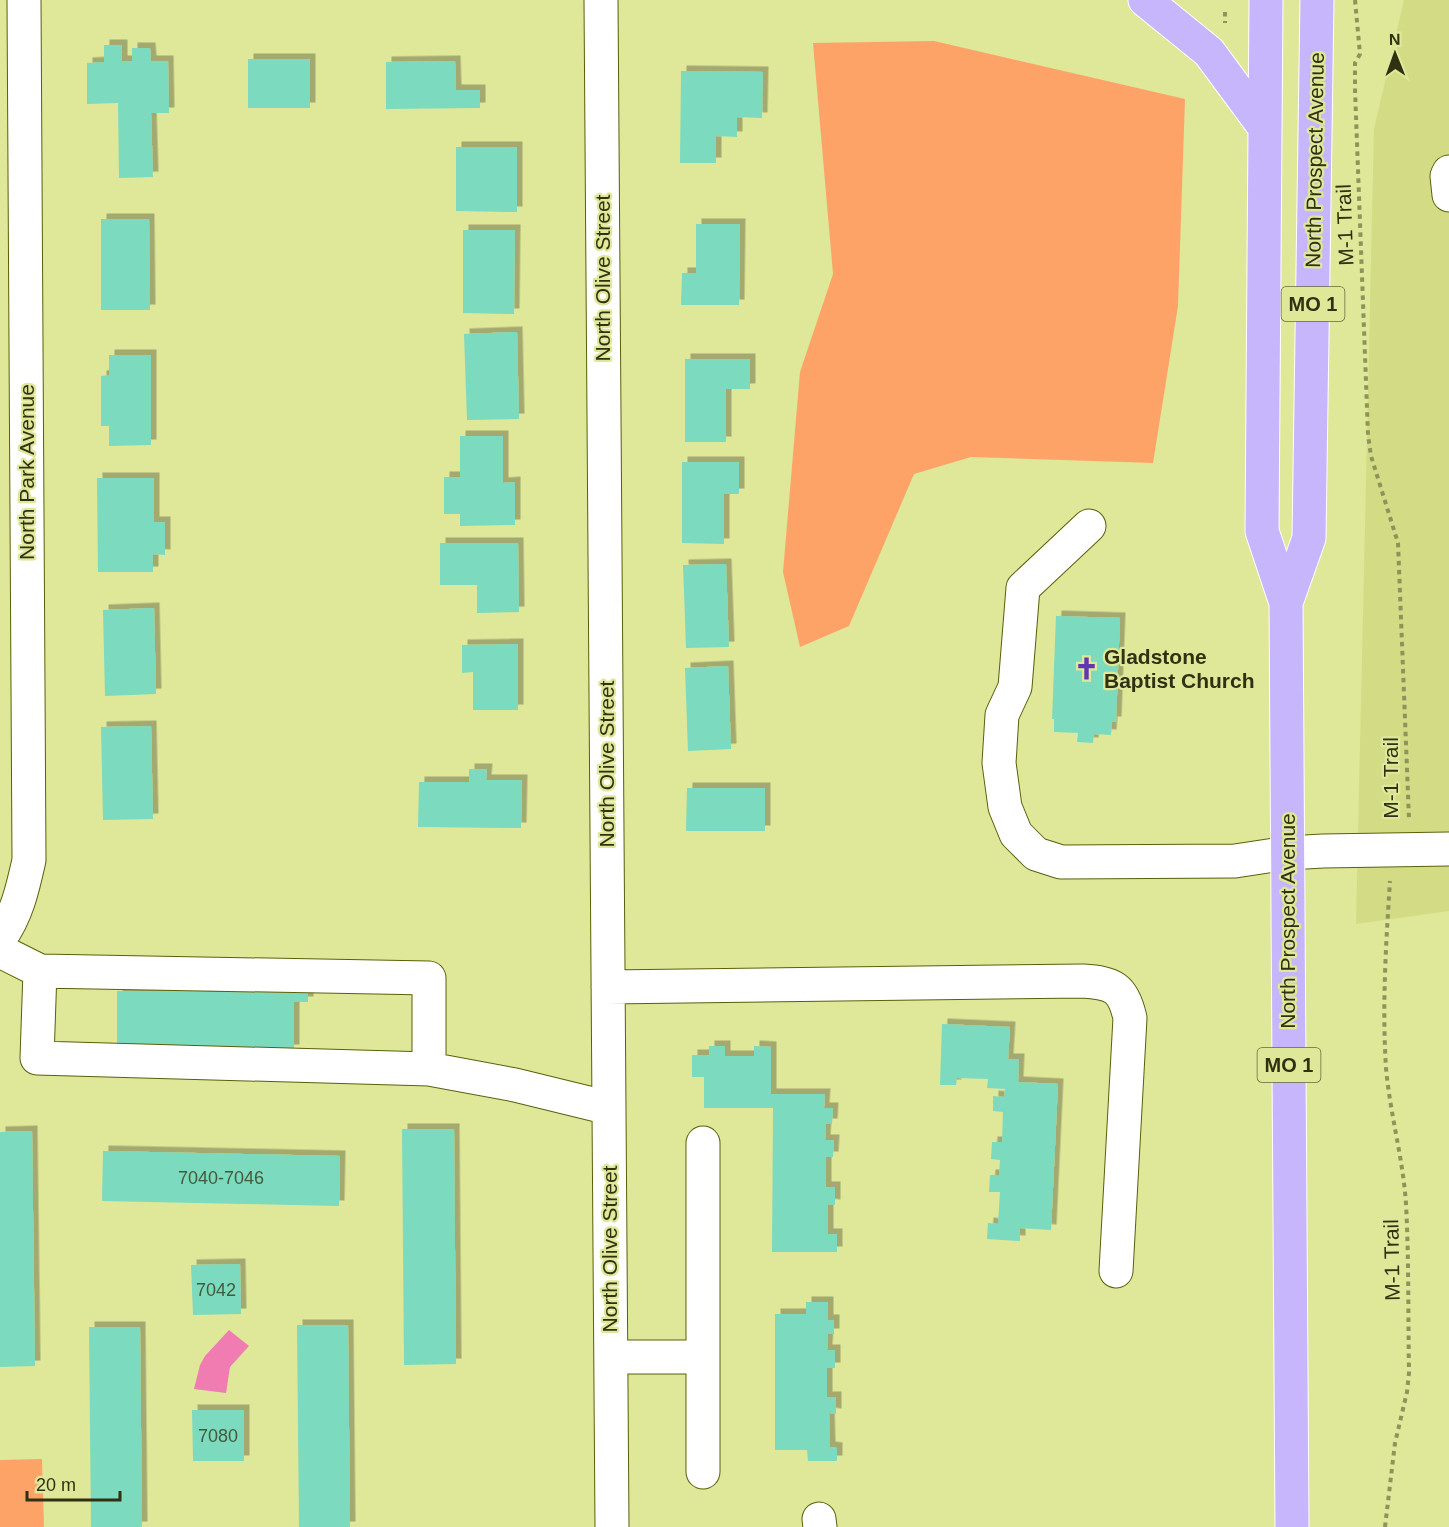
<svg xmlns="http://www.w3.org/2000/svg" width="1449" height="1527" viewBox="0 0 1449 1527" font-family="Arial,sans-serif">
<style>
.built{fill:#d3db85}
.green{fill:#fea368}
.water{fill:#f17cb2}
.building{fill:#7cdabe;filter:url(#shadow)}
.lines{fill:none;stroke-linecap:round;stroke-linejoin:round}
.minor-casing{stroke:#5b5f0b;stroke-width:35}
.major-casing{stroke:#fff;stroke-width:35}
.path{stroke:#8d935a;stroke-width:4;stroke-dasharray:4.5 4.5;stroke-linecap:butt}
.minor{stroke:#fff;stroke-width:33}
.major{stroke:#c8b6fd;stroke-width:33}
.labels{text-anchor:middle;stroke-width:4.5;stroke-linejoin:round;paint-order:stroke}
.number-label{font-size:18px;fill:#425b3c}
.shield{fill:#dfe799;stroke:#64683a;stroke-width:1.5}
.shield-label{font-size:20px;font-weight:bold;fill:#2f3111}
.street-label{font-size:21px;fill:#2f3111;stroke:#dfe799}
.poi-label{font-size:21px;font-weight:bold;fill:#2f3111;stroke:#dfe799;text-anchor:start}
</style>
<defs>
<filter id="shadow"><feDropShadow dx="5.5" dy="-5.5" stdDeviation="0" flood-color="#0004"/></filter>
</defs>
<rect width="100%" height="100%" fill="#dfe799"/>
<path class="built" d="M1404 0H1449V911L1356 924 1374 129Z"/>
<path class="green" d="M934 41 1185 99 1178 306 1153 463 971 457 914 474 849 626 800 647 783 572 800 372 833 274 813 43Z
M42 1459 44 1527H0V1460Z"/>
<path class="water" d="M229 1330 249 1346 230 1367 226 1393 194 1389 200 1365 205 1356Z"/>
<path class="building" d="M104 45H122V61H132V48H150L151 61H168L169 113H151L153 177 119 178 118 103 87 104V63L104 62Z
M248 59H310V108H248Z
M455 61 456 90H480V108L386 109V62Z
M681 71 763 72 762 118 737 117V137L716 136V163H680Z
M456 147H517V212L456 211Z
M101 219H149L150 310H101Z
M696 224H740L739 305H681L682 273H696Z
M463 230H515L514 314 463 313Z
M517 332 519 419 467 420 464 334Z
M109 355H151V445L109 446V426H101V376L109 375Z
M685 359H750V389H726V442H685Z
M460 436H503V483L515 482V525L460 526V514H444V477H460Z
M682 462H739V494H724V544L682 543Z
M97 478H154V522H165V555L153 554V572H98Z
M440 543H518L519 612 477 613V585H440Z
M726 564 729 647 686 648 683 565Z
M154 608 156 694 105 696 103 610Z
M1056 616 1120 618 1116 722H1112L1111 735 1094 734 1093 743 1077 742 1078 733 1054 732V719H1052Z
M518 644V710H473V672L462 673V645Z
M728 666 731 749 688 751 685 668Z
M151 726 153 819 103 820 101 727Z
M469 769H487L486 780H522L521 828 418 827 419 782H469Z
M687 788H765V831H686Z
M117 991 308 993V1002H294V1050L117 1049Z
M942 1024 1010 1027 1008 1059H1019L1018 1082 1058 1084 1051 1230 1020 1228V1241L987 1239 988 1223 998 1224 1000 1192H989L990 1175H999L1000 1160 991 1159 992 1142H1002L1003 1112 993 1111V1096L1004 1097 1005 1089 987 1088 988 1079 957 1078 956 1085H940Z
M709 1046H725V1056H754V1046L771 1047V1094H825L824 1108H833L832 1124H826L825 1140H834L833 1157H826V1187H835V1205L828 1204V1234H837V1252H772L773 1108H704V1077H692V1055H709Z
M402 1129H454L456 1364 404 1365Z
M32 1131 35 1366 0 1367V1132Z
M103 1151 340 1156 339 1206 102 1201Z
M240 1264 241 1314 193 1315 191 1265Z
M806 1302H828V1320H834V1334H828L827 1350H835V1368H827V1397H836V1414L829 1413 830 1447 837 1448V1461H808L807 1450H775V1314H806Z
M297 1325H348L350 1527H299Z
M89 1327H140L142 1527H91Z
M192 1410H244V1461H193Z"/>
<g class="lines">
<defs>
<path id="minor" d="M601 0 612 1527
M1449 172 1447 176 1449 195
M1089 526 1023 588 1015 687 1002 715 999 763 1005 807 1016 834 1036 854 1061 862 1235 861 1288 853 1323 851 1449 849
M0 938C17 915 23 887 29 860L24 0
M0 951 40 971 429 978V1069
M40 971 37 1058 429 1069 515 1085 609 1108
M608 987 1083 981C1113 983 1123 987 1130 1018L1116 1271
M703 1143V1472
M611 1357H703
M819 1519 820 1527"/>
<path id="major" d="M1145 0 1209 52 1265 128
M1266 0 1262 531 1286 603 1292 1527
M1286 603 1309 538 1317 0"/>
</defs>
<use href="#minor" class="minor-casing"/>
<use href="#major" class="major-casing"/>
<path class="path" d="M1355 0 1360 54 1355 63V90L1368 435 1371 456 1398 543 1409 819
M1225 12V23
M1385 1527 1395 1443 1407 1392 1409 1373C1408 1316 1409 1260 1406 1204 1403 1158 1390 1114 1386 1068 1382 1006 1386 943 1390 881"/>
<use href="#minor" class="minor"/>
<use href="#major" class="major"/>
</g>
<defs>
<symbol id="church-bare" viewBox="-9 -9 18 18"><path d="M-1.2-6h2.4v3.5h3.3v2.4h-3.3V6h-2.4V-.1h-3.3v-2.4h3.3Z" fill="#5f38b0" stroke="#dfe799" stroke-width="2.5" paint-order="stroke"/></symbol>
</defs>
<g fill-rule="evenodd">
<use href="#church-bare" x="1070" y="652" width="33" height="33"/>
</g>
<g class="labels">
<g class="number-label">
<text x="221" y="1184">7040-7046</text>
<text x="216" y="1296">7042</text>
<text x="218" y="1442">7080</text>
</g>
<g class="shield">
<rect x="1281.5" y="287" width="63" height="34" rx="4.5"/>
<rect x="1257.5" y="1048" width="63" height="34" rx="4.5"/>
</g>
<g class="shield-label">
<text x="1313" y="311">MO 1</text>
<text x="1289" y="1072">MO 1</text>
</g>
<g class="street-label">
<text transform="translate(1315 160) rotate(-89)" y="7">North Prospect Avenue</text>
<text transform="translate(1345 225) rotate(-92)" y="7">M-1 Trail</text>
<text transform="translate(603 278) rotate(-90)" y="7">North Olive Street</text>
<text transform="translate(27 472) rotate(-90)" y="7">North Park Avenue</text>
<text transform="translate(607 764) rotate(-90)" y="7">North Olive Street</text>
<text transform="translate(1391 778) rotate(-90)" y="7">M-1 Trail</text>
<text transform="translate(1288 921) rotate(-90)" y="7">North Prospect Avenue</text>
<text transform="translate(610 1249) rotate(-90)" y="7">North Olive Street</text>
<text transform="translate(1392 1260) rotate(-91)" y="7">M-1 Trail</text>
</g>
<g class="poi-label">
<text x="1104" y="664">Gladstone<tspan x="1104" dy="24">Baptist Church</tspan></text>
</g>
</g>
<g transform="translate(1395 54) rotate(359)" stroke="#dfe799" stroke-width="4.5" paint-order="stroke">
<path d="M0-4.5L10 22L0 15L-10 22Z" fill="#2f3111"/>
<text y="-9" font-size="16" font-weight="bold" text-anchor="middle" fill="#2f3111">N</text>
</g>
<path d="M27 1491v9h93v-9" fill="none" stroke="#2f3111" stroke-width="3"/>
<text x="36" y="1491" font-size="18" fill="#2f3111" stroke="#dfe799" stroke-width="4.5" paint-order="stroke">20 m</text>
</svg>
